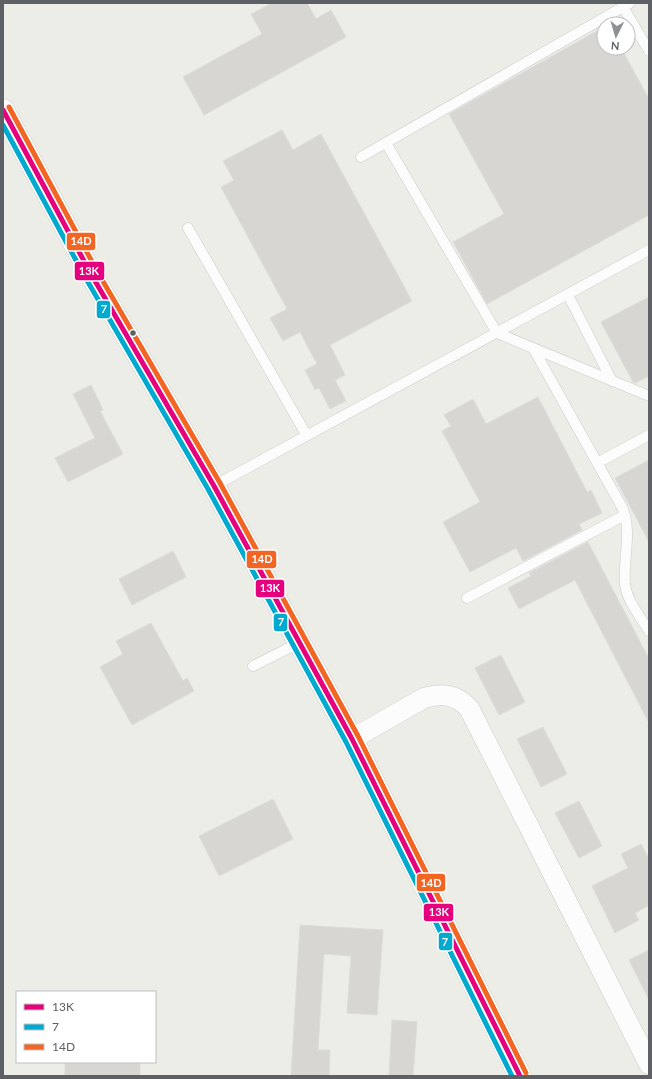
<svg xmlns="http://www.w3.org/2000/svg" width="652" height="1079" viewBox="0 0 652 1079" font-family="Lato,sans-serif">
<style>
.building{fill:#d7d6d3;stroke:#dcdcd8}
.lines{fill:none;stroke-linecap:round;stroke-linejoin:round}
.lane-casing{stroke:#cacbca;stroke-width:11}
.street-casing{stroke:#cacbca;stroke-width:21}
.secondary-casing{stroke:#c9cac8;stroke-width:23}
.lane{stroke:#fcfcfc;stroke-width:10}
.street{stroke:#fcfcfc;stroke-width:20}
.secondary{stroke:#fcfcfc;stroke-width:22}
.bus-1-casing{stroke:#fff;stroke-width:8}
.bus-2-casing{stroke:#fff;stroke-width:8}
.bus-3-casing{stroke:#fff;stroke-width:8}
.bus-1{stroke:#e5007d;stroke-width:5}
.bus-2{stroke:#00a9ce;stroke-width:5}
.bus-3{stroke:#f26522;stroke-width:5}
.bus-dot{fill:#5d6166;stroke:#fff;stroke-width:1.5}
.line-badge{stroke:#fff;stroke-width:1.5}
.badge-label{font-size:11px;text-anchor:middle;font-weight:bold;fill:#fff}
</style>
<rect width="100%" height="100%" fill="#edede8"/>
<path class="building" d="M272 3H307L316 19 331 10 346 37 204 115 183 77 262 34 251 14Z
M604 27V48H621L649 99V215L487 304 453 242 504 214 449 114Z
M282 130 293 150 321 134 412 301 330 345 345 375 335 380 346 401 330 409 319 388 315 390 305 370 317 364 300 332 283 341 270 318 287 309 221 187 234 180 223 161Z
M649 297V376L635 383 633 382 601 322Z
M91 385 103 410 100 411 123 454 68 482 55 458 95 438 73 394Z
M538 397 587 492 591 490 602 513 579 524 582 530 523 561 516 548 470 572 443 522 480 502 442 431 451 426 444 415 473 399 486 424Z
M649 460V542L615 478Z
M588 542 649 659V723L575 580 519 609 508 588 531 576 529 573Z
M173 551 186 577 132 605 119 579Z
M151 623 183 681 187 678 194 691 132 725 100 667 123 654 116 641Z
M501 655 525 702 499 715 475 668Z
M543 727 567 774 541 787 517 739Z
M273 799 293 839 219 876 199 836Z
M579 801 602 846 579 858 555 813Z
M641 844 649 859V905L635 913 639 920 615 933 592 886 628 868 621 854Z
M300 925 383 930 377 1015 347 1013 351 956 324 954 318 1050H330L329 1076H291Z
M649 950V1000L629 960Z
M392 1020 417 1022 413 1076H389Z
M65 1062H140V1076H65Z"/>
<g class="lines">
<defs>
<path id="lane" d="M623 7 649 51
M386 143 497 333 649 396
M361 157 630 3
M188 228 307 436
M568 295 612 381
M533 348 623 509C632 534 623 558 625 584 627 601 640 616 649 631
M597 463 649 435
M214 486 649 250
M467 598 625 515
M253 666 299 643"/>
<path id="street" d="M352 739 424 698C443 693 455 694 469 708L649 1064"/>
<path id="secondary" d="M3 110 91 274 214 486 352 739 520 1076"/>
</defs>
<use href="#lane" class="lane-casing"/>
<use href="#street" class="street-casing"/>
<use href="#secondary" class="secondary-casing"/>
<use href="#lane" class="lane"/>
<use href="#street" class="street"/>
<use href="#secondary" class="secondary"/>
<defs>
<path id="bus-1" d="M3 110 91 274 214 486 352 739 520 1076"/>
<path id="bus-2" d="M3 125 85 277 208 489 346 742 512 1076"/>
<path id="bus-3" d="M9 107 97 271 220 483 358 736 526 1073"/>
</defs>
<use href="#bus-1" class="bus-1-casing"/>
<use href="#bus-2" class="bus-2-casing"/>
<use href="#bus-3" class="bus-3-casing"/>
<use href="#bus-1" class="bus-1"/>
<use href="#bus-2" class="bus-2"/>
<use href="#bus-3" class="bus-3"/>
</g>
<circle class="bus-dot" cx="133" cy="333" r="3.5"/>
<g class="line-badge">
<rect x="66" y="232" width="30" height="19" rx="4" fill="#f26522"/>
<rect x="74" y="261" width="31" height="20" rx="4" fill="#e5007d"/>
<rect x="96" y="300" width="15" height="19" rx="4" fill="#00a9ce"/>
<rect x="246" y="550" width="31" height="19" rx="4" fill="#f26522"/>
<rect x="255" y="579" width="30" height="19" rx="4" fill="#e5007d"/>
<rect x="273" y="613" width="15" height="19" rx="4" fill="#00a9ce"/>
<rect x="416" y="873" width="30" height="19" rx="4" fill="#f26522"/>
<rect x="423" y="903" width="31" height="19" rx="4" fill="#e5007d"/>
<rect x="438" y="932" width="15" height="19" rx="4" fill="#00a9ce"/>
</g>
<g class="badge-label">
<text x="81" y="245">14D</text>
<text x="89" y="275">13K</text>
<text x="104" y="313">7</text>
<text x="262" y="563">14D</text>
<text x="270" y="592">13K</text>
<text x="281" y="626">7</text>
<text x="431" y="887">14D</text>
<text x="439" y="916">13K</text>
<text x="445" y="946">7</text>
</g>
<rect width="652" height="1079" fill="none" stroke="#5d6166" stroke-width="8"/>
<rect x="16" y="991" width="140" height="72" fill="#ffffff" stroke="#bec0c2"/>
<rect x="24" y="1004" width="20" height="6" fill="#e5007d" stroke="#bec0c2"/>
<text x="52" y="1011" font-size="12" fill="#5d6166">13K</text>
<rect x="24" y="1024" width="20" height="6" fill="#00a9ce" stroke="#bec0c2"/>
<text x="52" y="1031" font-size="12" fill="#5d6166">7</text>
<rect x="24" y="1044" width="20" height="6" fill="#f26522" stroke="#bec0c2"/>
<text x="52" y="1051" font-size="12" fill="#5d6166">14D</text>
<g transform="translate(616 36) rotate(185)"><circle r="19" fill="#ffffff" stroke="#bec0c2"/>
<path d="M0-3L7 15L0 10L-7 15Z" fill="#8f9294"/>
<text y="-6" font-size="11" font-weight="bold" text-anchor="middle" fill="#5d6166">N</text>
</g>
</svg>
